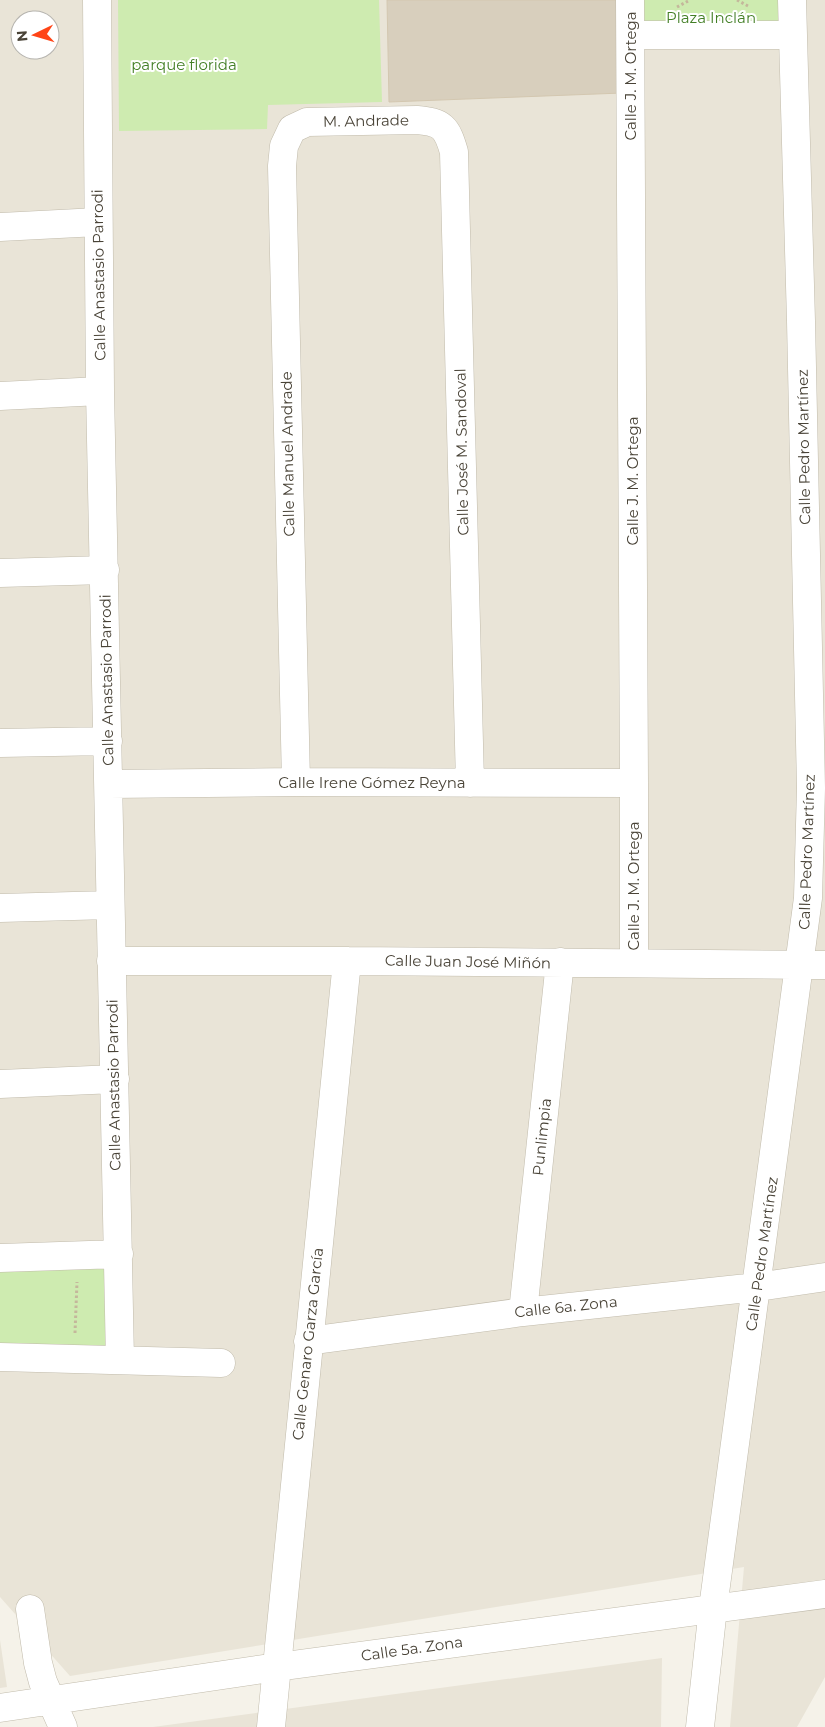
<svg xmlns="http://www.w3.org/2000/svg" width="825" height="1727" viewBox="0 0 825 1727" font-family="Montserrat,sans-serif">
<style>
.residential{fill:#e9e4d7;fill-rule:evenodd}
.green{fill:#ceebb0}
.building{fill:#d8cfbd;stroke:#d3c7b0}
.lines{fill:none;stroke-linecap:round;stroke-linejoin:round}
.minor-casing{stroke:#c1bbab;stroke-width:29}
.path{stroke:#c4b79b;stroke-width:3;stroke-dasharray:2.5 2.5;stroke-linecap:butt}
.minor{stroke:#fff;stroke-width:28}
.labels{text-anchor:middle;stroke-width:4;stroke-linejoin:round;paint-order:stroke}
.park-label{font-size:15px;fill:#437f26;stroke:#fff}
.street-label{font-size:15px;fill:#494337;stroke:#fff}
</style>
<rect width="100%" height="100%" fill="#f5f2e9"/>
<path class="residential" d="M0 0H825V1677L797 1727H730L744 1567 70 1676 0 1597ZM20 20H50V50H20Z
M0 1640 7 1687 0 1688Z
M662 1658 661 1727H153Z"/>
<path class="green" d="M118 0H379L382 102 268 105 267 129 119 131Z
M630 0H792V35H631Z
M119 1254 120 1360 0 1357V1258Z"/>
<path class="building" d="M387 0H620L622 93 389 102Z"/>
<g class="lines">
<defs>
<path id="minor" d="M97 0 100 391 120 1360
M630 0 634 783V963
M631 35H792
M0 227 98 222
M0 396 100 391
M0 573 105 570
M0 743 108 741
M296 782 282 166 284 146 292 129 307 122 417 120C442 122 447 127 454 152L470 783
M109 784 296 782 634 783
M0 908 110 905
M111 961H347L825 965
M0 1084 115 1079
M0 1258 119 1254
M523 1312 560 962
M308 1341 523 1312 757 1287 825 1277
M0 1357 221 1363
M30 1609 38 1663 43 1682 63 1727
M0 1708 277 1667 825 1594
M271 1727 347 961
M700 1727 713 1608 808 898 811 788 801 321 792 0"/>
</defs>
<use href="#minor" class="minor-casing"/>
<path class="path" d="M737 0 748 6
M677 7 690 0
M75 1333 77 1282"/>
<use href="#minor" class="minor"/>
</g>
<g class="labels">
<g class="park-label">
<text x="711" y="23">Plaza Inclán</text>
<text x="184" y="70">parque florida</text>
</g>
<g class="street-label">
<text transform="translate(631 76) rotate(-90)" y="5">Calle J. M. Ortega</text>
<text transform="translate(366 121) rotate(-1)" y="5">M. Andrade</text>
<text transform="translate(99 275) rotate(-91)" y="5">Calle Anastasio Parrodi</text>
<text transform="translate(804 447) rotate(-91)" y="5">Calle Pedro Martínez</text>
<text transform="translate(462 452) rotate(-91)" y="5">Calle José M. Sandoval</text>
<text transform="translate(288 454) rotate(-91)" y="5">Calle Manuel Andrade</text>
<text transform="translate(633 481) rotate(-90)" y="5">Calle J. M. Ortega</text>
<text transform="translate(107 680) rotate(-91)" y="5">Calle Anastasio Parrodi</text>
<text x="372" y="788">Calle Irene Gómez Reyna</text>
<text transform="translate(807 852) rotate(-88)" y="5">Calle Pedro Martínez</text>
<text transform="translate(634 886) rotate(-90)" y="5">Calle J. M. Ortega</text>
<text transform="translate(468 962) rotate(1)" y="5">Calle Juan José Miñón</text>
<text transform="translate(114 1085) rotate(-91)" y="5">Calle Anastasio Parrodi</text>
<text transform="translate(542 1137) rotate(-84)" y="5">Punlimpia</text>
<text transform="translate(762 1254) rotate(-82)" y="5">Calle Pedro Martínez</text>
<text transform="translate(566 1307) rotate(-6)" y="5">Calle 6a. Zona</text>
<text transform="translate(308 1344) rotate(-84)" y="5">Calle Genaro Garza García</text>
<text transform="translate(412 1649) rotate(-8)" y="5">Calle 5a. Zona</text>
</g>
</g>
<g transform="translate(35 35) rotate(265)"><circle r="24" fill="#ffffff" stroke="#b6b4af"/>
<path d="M0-4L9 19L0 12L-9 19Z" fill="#ff4416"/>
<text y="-8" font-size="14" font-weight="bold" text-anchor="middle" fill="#494337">N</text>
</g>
</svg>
